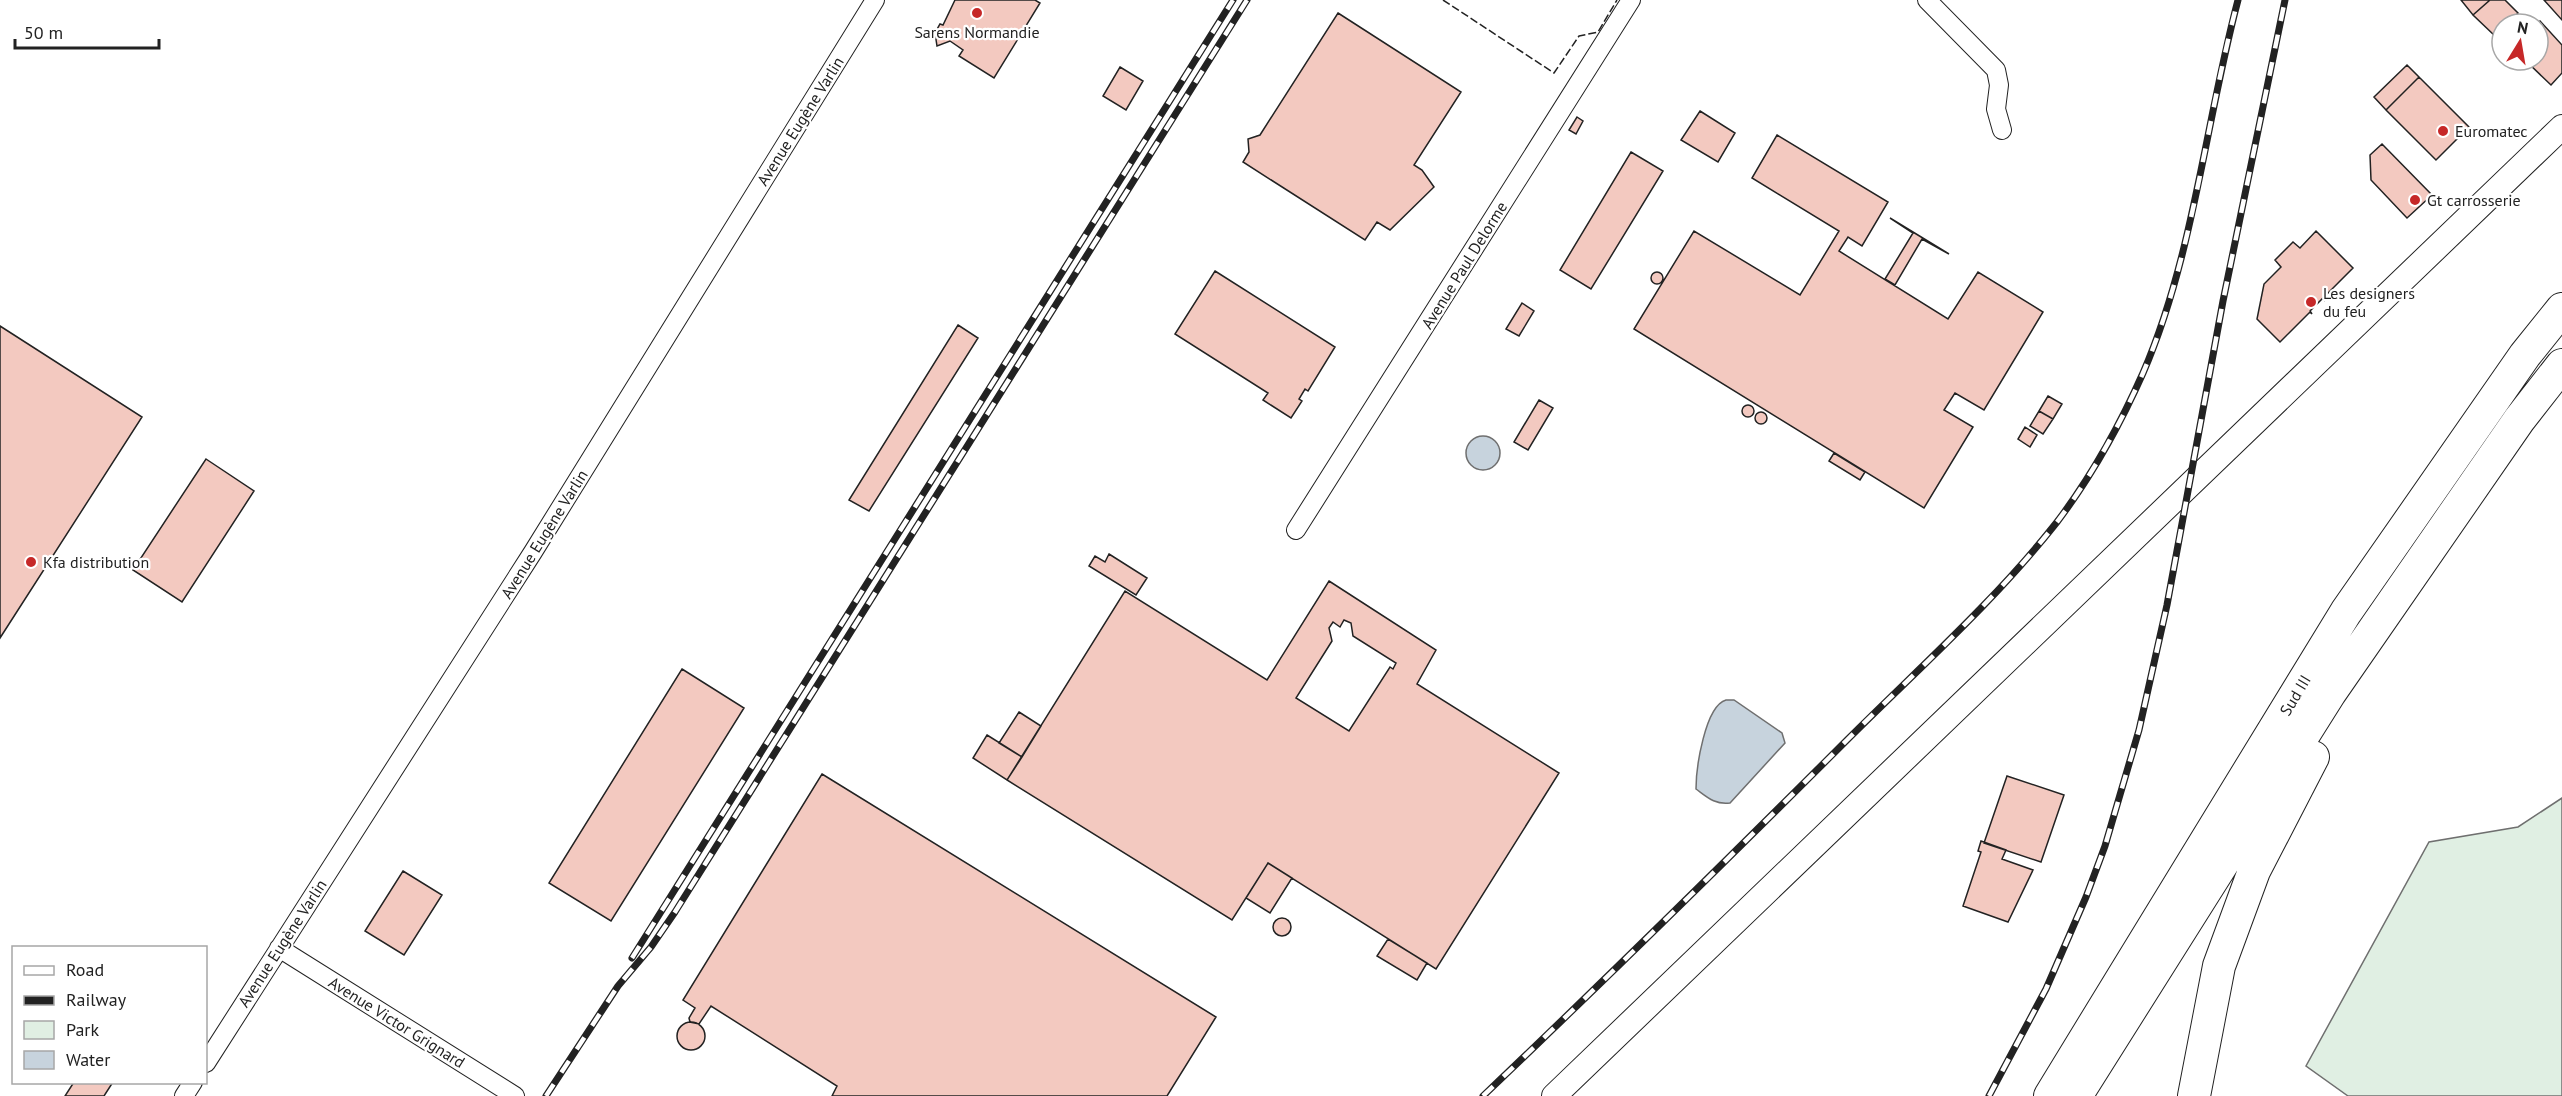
<svg xmlns="http://www.w3.org/2000/svg" width="2562" height="1096" viewBox="0 0 2562 1096" font-family="'PT Sans',sans-serif">
<style>
.green{fill:#e0efe3;stroke:#6f6f6f;stroke-width:1.5}
.water{fill:#c7d3dd;stroke:#6f6f6f;stroke-width:1.5}
.building{fill:#f3c9c0;stroke:#222;stroke-width:1.5;fill-rule:evenodd}
.lines{fill:none;stroke-linecap:round;stroke-linejoin:round}
.street-casing{stroke:#222;stroke-width:20}
.secondary-casing{stroke:#222;stroke-width:26}
.highway-casing{stroke:#222;stroke-width:34}
.street{stroke:#fff;stroke-width:18}
.secondary{stroke:#fff;stroke-width:24}
.highway{stroke:#fff;stroke-width:32}
.rail-casing{stroke:#222;stroke-width:7}
.rail{stroke:#fff;stroke-width:4.5;stroke-dasharray:14;stroke-linecap:butt}
.fence{stroke:#222;stroke-width:1.5;stroke-dasharray:8 3;stroke-linecap:butt}
.poi-dot{fill:#c62828;stroke:#fff;stroke-width:2}
.labels{text-anchor:middle;stroke-width:4.5;stroke-linejoin:round;paint-order:stroke}
.poi-label{font-size:16px;fill:#222;stroke:#fff;text-anchor:start}
.street-label{font-size:16px;fill:#222;stroke:#fff}
</style>
<rect width="100%" height="100%" fill="#fff"/>
<path class="green" d="M2562 798V1096H2348L2306 1066 2429 842 2518 827Z"/>
<path class="water" d="M1466 453a17 17 0 1 1 34 0a17 17 0 1 1-34 0Z
M1726 700H1734L1782 733 1785 743 1730 803C1715 805 1707 797 1696 789 1696 768 1705 706 1726 700Z"/>
<path class="building" d="M955 0H1035L1040 3 994 78 959 56 963 50 950 41 937 46 935 33 940 24 943 25Z
M2461 0H2490L2473 15Z
M2490 0H2505L2518 13 2507 24H2502V29L2495 36 2473 15Z
M2544 0H2562V20Z
M1338 13 1461 92 1414 165 1422 170 1434 187 1390 230 1377 222 1365 240 1243 162 1249 152 1248 139 1260 135Z
M2540 21 2562 45V73L2551 85 2525 60H2538L2536 24Z
M2407 65 2419 77 2386 110 2374 97Z
M1120 67 1143 81 1126 110 1103 96Z
M2419 77 2469 127 2436 160 2386 110Z
M1700 111 1735 133 1718 162 1681 140Z
M1577 117 1583 121 1576 134 1569 130Z
M1777 135 1888 202 1862 246 1848 237 1839 251 1948 319 1978 272 2043 312 1984 410 1955 393 1944 410 1973 427 1924 508 1634 329 1694 231 1800 295 1839 231 1752 178Z
M2382 144 2432 195 2407 218 2371 180 2370 155Z
M1631 152 1663 171 1591 289 1560 270Z
M1890 218 1949 254 1922 239 1895 285 1885 279 1913 233Z
M2316 231 2353 268 2323 298 2325 301 2323 298 2310 311 2312 314 2310 312 2280 342 2257 319 2264 284 2281 267 2275 260 2293 242 2300 248Z
M1215 271 1335 347 1308 391 1305 389 1299 399 1302 401 1291 418 1263 400 1268 393 1175 334Z
M1651 278a6 6 0 1 1 12 0a6 6 0 1 1-12 0Z
M1522 303 1534 311 1519 336 1506 329Z
M958 325 978 338 869 511 849 500Z
M0 326 142 417 0 638Z
M2048 396 2062 404 2053 419 2039 411Z
M1539 400 1553 408 1528 450 1514 442Z
M1742 411a6 6 0 1 1 12 0a6 6 0 1 1-12 0Z
M2039 411 2053 419 2043 434 2030 426Z
M1755 418a6 6 0 1 1 12 0a6 6 0 1 1-12 0Z
M2025 427 2037 435 2030 447 2018 439Z
M1834 453 1865 472 1860 480 1829 461Z
M206 459 254 491 182 602 133 570Z
M1109 554 1147 578 1136 595 1089 566 1095 556 1105 562Z
M1329 581 1436 650 1417 684 1559 773 1436 969 1268 863 1232 920 1007 780 1125 591 1267 680ZM1344 620 1351 623 1353 636 1396 663 1393 669 1390 667 1349 731 1296 698 1332 641 1329 628 1333 622 1340 627Z
M682 669 744 708 611 921 549 883Z
M1019 712 1041 726 1022 757 999 743Z
M987 735 1022 757 1007 780 973 758Z
M822 774 1216 1017 1167 1096H832L837 1086 711 1006 699 1024 690 1022 689 1018 695 1008 683 1000Z
M2007 776 2064 795 2041 862 1984 843Z
M1981 841 2006 850 2002 859 2033 870 2008 922 1963 906 1981 852 1978 851Z
M1268 863 1292 878 1270 913 1246 898Z
M403 871 442 895 404 955 365 931Z
M1273 927a9 9 0 1 1 18 0a9 9 0 1 1-18 0Z
M1388 939 1427 963 1417 980 1377 956Z
M677 1036a14 14 0 1 1 28 0a14 14 0 1 1-28 0Z
M74 1082H113L104 1096H65Z"/>
<g class="lines">
<defs>
<path id="street" d="M1927 0 1996 70 1999 85 1996 109 2002 130
M1296 530 1631 0
M279 948 515 1096
M206 1063 533 552 875 0
M184 1096 193 1082"/>
<path id="secondary" d="M1554 1096 2562 127"/>
<path id="highway" d="M2050 1096 2346 612 2525 355 2562 309
M2076 1096 2330 693 2519 420 2562 365
M2194 1096 2219 966 2254 871 2313 757"/>
</defs>
<use href="#street" class="street-casing"/>
<use href="#secondary" class="secondary-casing"/>
<use href="#highway" class="highway-casing"/>
<use href="#street" class="street"/>
<use href="#secondary" class="secondary"/>
<use href="#highway" class="highway"/>
<defs>
<path id="rail" d="M632 958 1233 0
M546 1096 618 986 651 947 675 912 1247 0
M1483 1096C1606 979 1727 860 1847 740 1918 669 1995 601 2057 522 2091 477 2120 425 2143 373 2194 255 2205 124 2238 0
M1989 1096 2046 989 2086 897 2105 846 2139 730 2167 605 2223 301 2285 0"/>
</defs>
<use href="#rail" class="rail-casing"/>
<use href="#rail" class="rail"/>
<path class="fence" d="M1443 0 1554 73 1579 36 1598 32 1617 0"/>
</g>
<g class="poi-dot">
<circle cx="977" cy="13" r="6"/>
<circle cx="2443" cy="131" r="6"/>
<circle cx="2415" cy="200" r="6"/>
<circle cx="2311" cy="302" r="6"/>
<circle cx="31" cy="562" r="6"/>
</g>
<g class="labels">
<g class="poi-label">
<text x="977" y="38" text-anchor="middle">Sarens Normandie</text>
<text x="2455" y="137">Euromatec</text>
<text x="2427" y="206">Gt carrosserie</text>
<text x="2323" y="299">Les designers<tspan x="2323" dy="18">du feu</tspan></text>
<text x="43" y="568">Kfa distribution</text>
</g>
<g class="street-label">
<text transform="translate(800 121) rotate(-58)" y="6">Avenue Eugène Varlin</text>
<text transform="translate(1464 265) rotate(-58)" y="6">Avenue Paul Delorme</text>
<text transform="translate(544 534) rotate(-58)" y="6">Avenue Eugène Varlin</text>
<text transform="translate(2295 695) rotate(-59)" y="6">Sud III</text>
<text transform="translate(282 943) rotate(-57)" y="6">Avenue Eugène Varlin</text>
<text transform="translate(397 1022) rotate(32)" y="6">Avenue Victor Grignard</text>
</g>
</g>
<rect x="12" y="946" width="195" height="138" fill="#ffffff" stroke="#a7a7a7" stroke-width="1.5"/>
<rect x="24" y="966" width="30" height="9" fill="#ffffff" stroke="#a7a7a7" stroke-width="1.5"/>
<text x="66" y="976" font-size="18" fill="#222222">Road</text>
<rect x="24" y="996" width="30" height="9" fill="#222222" stroke="#a7a7a7" stroke-width="1.5"/>
<text x="66" y="1006" font-size="18" fill="#222222">Railway</text>
<rect x="24" y="1021" width="30" height="18" fill="#e0efe3" stroke="#a7a7a7" stroke-width="1.5"/>
<text x="66" y="1036" font-size="18" fill="#222222">Park</text>
<rect x="24" y="1051" width="30" height="18" fill="#c7d3dd" stroke="#a7a7a7" stroke-width="1.5"/>
<text x="66" y="1066" font-size="18" fill="#222222">Water</text>
<g transform="translate(2520 42) rotate(11)"><circle r="28" fill="#ffffff" stroke="#a7a7a7" stroke-width="1.5"/>
<path d="M0-4.5L10 22L0 15L-10 22Z" fill="#c62828"/>
<text y="-9" font-size="16" font-weight="bold" text-anchor="middle" fill="#222222">N</text>
</g>
<path d="M15 39v9h144v-9" fill="none" stroke="#222222" stroke-width="3"/>
<text x="24" y="39" font-size="18" fill="#222222" stroke="#ffffff" stroke-width="4.5" paint-order="stroke">50 m</text>
</svg>
